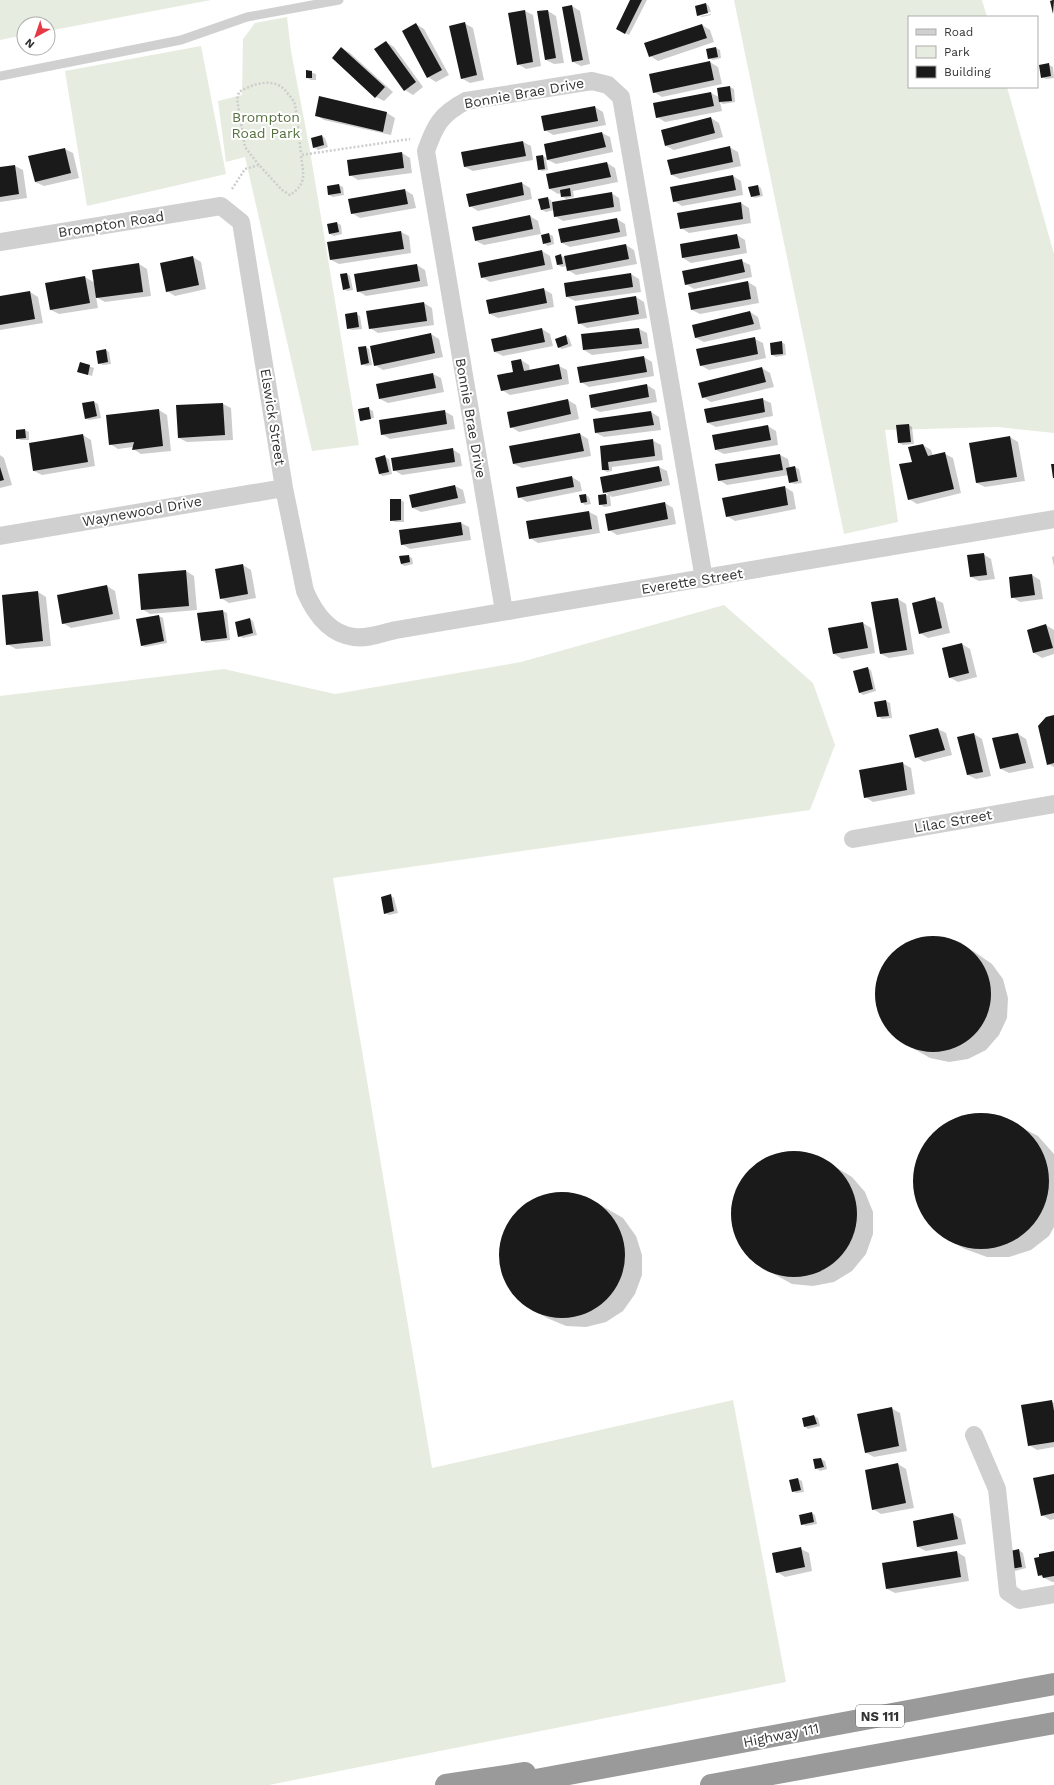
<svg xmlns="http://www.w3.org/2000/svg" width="1054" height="1785" viewBox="0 0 1054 1785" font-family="'Work Sans',sans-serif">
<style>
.green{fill:#e6ecdf}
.shadow{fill:#0003}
.building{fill:#1a1a1a}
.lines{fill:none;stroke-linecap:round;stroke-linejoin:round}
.path{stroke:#cdcdcd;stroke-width:2.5;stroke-dasharray:2 2;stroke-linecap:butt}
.service{stroke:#d0d0d0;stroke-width:9}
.minor{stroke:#d0d0d0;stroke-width:18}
.motorway{stroke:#9a9a9a;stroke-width:22}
.labels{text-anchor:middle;stroke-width:4;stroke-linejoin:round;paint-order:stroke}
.shield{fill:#fff;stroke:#707070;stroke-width:1}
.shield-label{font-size:13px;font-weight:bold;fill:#333}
.street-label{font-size:14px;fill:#333;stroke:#fff}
.park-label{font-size:14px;fill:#56703f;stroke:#fff}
</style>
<rect width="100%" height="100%" fill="#fff"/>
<path class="green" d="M0 0H211L48 31V24H24V35L0 40Z
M734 0H982L987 17H909V87H1007L1054 254V433L998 427 885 430 898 522 844 534Z
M287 17 291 51 310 151 359 445 312 451 245 157 226 162 218 101 242 95 243 39 255 23Z
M201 46 226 174 87 206 65 71Z
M724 605 813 683 835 745 810 810 333 878 432 1468 733 1400 786 1682 269 1785H0V696L224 669 335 694 521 662Z"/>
<path class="shadow" d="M632 0H647L629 35 617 29Z
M706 4 709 6 711 12 700 14V16L698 15Z
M572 6 580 11 590 64 581 66 573 62Z
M525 11 533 15 541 66 526 69 518 64Z
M548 11 556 16 564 63 554 64 546 60Z
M711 14V15L702 17 700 16Z
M464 23 473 28 484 80 470 83 461 78Z
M416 24 424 29 449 75 436 82 428 77Z
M702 25 710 30 714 42 658 61 650 56Z
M386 42 394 47 423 87 413 95 405 90Z
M342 48 350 53 393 92 384 101 376 97Z
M716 48 720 50 721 58 713 60 709 58Z
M710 62 718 67 722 84 662 97 654 92Z
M1049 65 1053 67 1054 78 1046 79 1042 77Z
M307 71 316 74V80H311L307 78Z
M730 87 734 89 735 102 723 104 720 102 722 111 665 122 657 117 711 93 719 97Z
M320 97 387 113 395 118 391 135 324 120 316 115Z
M595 107 603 112 606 125 553 135 545 130 543 117Z
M711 118 719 123 723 137 674 150 666 146Z
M602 133 610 137 613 152 556 164 546 159 548 170 542 171 539 169 543 156 548 159Z
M322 136 325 138 328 147 318 150 314 147Z
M523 142 531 146 533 160 473 171 465 167Z
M729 147 738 152 741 166 680 179 672 175Z
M65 149 73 153 79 178 44 186 35 182Z
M402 153 410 158 412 173 358 180 350 175Z
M607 163 615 168 618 182 573 191 574 197 566 199 562 196 561 193 558 194 550 189 547 175Z
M15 166 23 170 27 198 0 202V168Z
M733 176 741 181 743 195 682 206 674 201Z
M522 183 530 188 532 199 478 211 470 206Z
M339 185 343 187 344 195 333 197 329 195 328 187Z
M758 186 761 188 763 196 755 198 751 196Z
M405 190 413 195 416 208 360 218 352 213Z
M611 193 619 198 621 211 563 221 555 216 554 210 546 212 542 210 547 198 551 200 552 203Z
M741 203 749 208 751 223 689 233 681 228Z
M530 216 538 221 541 234 484 245 476 241Z
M617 219 625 224 627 236 570 247 562 243Z
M337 223 341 225 342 234 334 236 330 234Z
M401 232 409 236 411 253 339 264 331 260Z
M549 234 553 236 554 244 548 246 544 243Z
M737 235 745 240 747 253 691 263 683 258 681 245Z
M626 245 634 250 637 264 576 275 568 270 567 266 562 267 558 265 561 256 566 258Z
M542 251 550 256 553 269 490 282 482 277Z
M193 257 201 262 206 289 175 296 167 291Z
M742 261 750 265 752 277 694 289 686 284Z
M139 264 147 269 151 296 105 302 96 297 98 308 59 314 51 310 46 284 85 277 95 283Z
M417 265 425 270 428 286 366 296 358 291Z
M347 274 350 276 353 290 347 291 344 289Z
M631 274 639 279 641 292 575 301 567 297Z
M748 282 756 287 759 303 700 314 692 310Z
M543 289 552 294 554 307 498 318 490 314Z
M30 292 38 297 43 323 0 330V298Z
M636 297 644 302 647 318 587 328 579 323Z
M424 303 432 308 434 325 378 333 370 328Z
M750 312 758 317 761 329 704 342 696 338 693 326Z
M356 314 360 316 362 329 352 330 348 328Z
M542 329 550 334 553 346 503 356 495 352Z
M639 329 647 333 649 348 592 355 584 350 582 335Z
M431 334 439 339 443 357 383 370 375 365Z
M566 336 569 338 572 346 562 349 558 347Z
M755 339 763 343 766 358 709 370 700 365Z
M781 342 785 344 786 355 776 357 772 355Z
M366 347 369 349 372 365 366 366 362 364Z
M106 350 109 352 111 364 103 365 99 363Z
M644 357 652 362 654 376 589 387 581 382Z
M521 360 529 365 530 371 559 366 567 370 569 384 510 395 502 390 515 373Z
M80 363 94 368 92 376 78 372Z
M762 368 770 373 774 387 711 402 703 397Z
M433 374 441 378 444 392 388 403 380 399Z
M647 385 655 390 657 402 600 412 592 408Z
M762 399 771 403 773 416 716 427 708 423Z
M568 400 576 405 579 419 519 432 511 427Z
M94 402 98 404 101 418 89 420 85 418Z
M223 404 231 408 233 440 187 442 179 438Z
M369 409 373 411 374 418 363 420V422L361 421Z
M159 410 167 415 171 451 141 454 133 449V447L118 449 110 444 107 416Z
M444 411 453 416 455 429 390 439 382 434Z
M651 412 659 417 661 430 604 437 596 433Z
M909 425 912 427 914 444 903 445 899 443Z
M768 426 776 431 778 445 724 454 716 450Z
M25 430 29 432V440H21L17 438Z
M580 434 588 439 591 456 522 468 514 464Z
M83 435 91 440 95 466 42 475 34 471Z
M1010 437 1018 442 1025 481 985 487 977 483Z
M652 440 661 445 663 460 612 467V471L607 472 603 470V462Z
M923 445 931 450 933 456 945 454 953 458 961 493 917 504 909 499 913 462Z
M452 449 460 454 462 466 402 475 394 470Z
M0 455 4 458 12 485 0 488Z
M780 455 788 459 790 468 795 467 799 469 802 483 794 484 790 482 789 475 727 485 719 480Z
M385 457 389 459 392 474 383 476 379 474Z
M659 467 667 471 670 485 612 497 610 495 611 506 604 507 600 504 599 496 609 495 604 492 601 478Z
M572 477 580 482 582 491 527 502 519 497Z
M455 486 463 490 466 503 421 512 413 508Z
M785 487 793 492 796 509 735 521 727 516Z
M586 495 589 497 591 504 585 505 582 502Z
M401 500 404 502V522H395L391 520Z
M665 503 673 508 676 524 617 535 609 530Z
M589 512 597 516 600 533 538 543 530 538Z
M461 523 469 527 471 540 410 549 402 544Z
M983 554 991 559 995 579 979 581 971 577Z
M408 556 412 558 413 564 405 566 401 564Z
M1054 556V567L1052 557Z
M243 565 251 570 256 598 229 603 221 598Z
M186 571 194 576 197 610 150 614 142 609Z
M1032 575 1040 580 1043 599 1020 602 1012 597Z
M107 586 115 591 120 619 71 628 63 623Z
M38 592 46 597 51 646 16 649 7 644Z
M898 599 906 604 914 654 889 658 881 654Z
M934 599 943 603 950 633 928 638 920 633Z
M223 611 227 613 230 640 206 643 202 641Z
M159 616 163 618 167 643 145 647 141 645Z
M250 619 253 621 257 635 243 638 239 636Z
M863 623 871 628 875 653 842 659 834 654Z
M1046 625 1054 630V654L1042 658 1034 653 1028 630Z
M962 644 970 649 977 677 958 682 949 677Z
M867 668 871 670 876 691 863 695 859 692Z
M886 701 890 703 892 718 882 719 878 716 875 703Z
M1054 716V767L1048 764Z
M938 729 946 733 952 755 924 762 916 757 911 736Z
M974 734 982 739 991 776 976 779 968 775Z
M1018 734 1026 739 1034 768 1009 773 1001 769Z
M902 763 911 768 915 794 873 802 865 797Z
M391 896 394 898 398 913 389 915 385 913Z
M924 937H942L960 942 992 964 1003 979 1008 998 1007 1018 999 1035 986 1050 968 1059 949 1062 930 1058 895 1038 883 1023 876 1005V987L881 969 891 954 906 942Z
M980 1114 1001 1117 1021 1127 1038 1136 1054 1154V1227L1049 1236 1031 1250 1009 1257H987L965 1249 948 1240 931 1225 919 1206 914 1184 917 1162 926 1143 940 1127 959 1117Z
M800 1152 819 1157 852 1177 865 1192 873 1212V1234L866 1254 852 1271 834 1282 813 1286 792 1284 756 1264 741 1248 733 1229 731 1207 736 1188 747 1172 762 1160 780 1153Z
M567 1192 587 1197 623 1218 636 1236 642 1255V1275L635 1294 623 1311 606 1322 586 1327 566 1326 547 1318 530 1308 514 1295 504 1277 500 1257 502 1237 511 1218 526 1203 546 1194Z
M1052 1402 1054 1403V1447L1037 1450 1029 1445Z
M891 1408 900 1413 907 1451 874 1457 865 1452Z
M814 1416 818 1418 820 1426 808 1429 804 1426Z
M821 1459 825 1461 827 1469 820 1471 816 1468 814 1460Z
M898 1464 906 1469 914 1508 881 1514 873 1509Z
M1054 1475V1519L1050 1520 1042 1515Z
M798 1479 802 1481 804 1492 796 1493 793 1491Z
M812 1513 815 1515 817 1524 806 1526 802 1524Z
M953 1514 961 1519 966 1544 926 1551 918 1547 914 1522Z
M801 1549 809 1553 812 1571 785 1577 777 1572Z
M1019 1550 1023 1553 1026 1568 1015 1571 1011 1568Z
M957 1552 965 1557 969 1581 895 1593 887 1589Z
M1054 1552V1582H1052L1039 1575Z"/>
<path class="building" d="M630 0H642L625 34 616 29Z
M1053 0H1054L1053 14 1050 1Z
M706 3 708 13 697 16 695 6Z
M572 5 583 60 572 62 562 7Z
M525 10 533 62 517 65 508 13Z
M548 10 556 58 545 60 537 11Z
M465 22 477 75 461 79 449 26Z
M416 23 442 70 427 78 402 31Z
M702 24 707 38 649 57 644 43Z
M386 41 416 82 404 91 374 49Z
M341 47 385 87 375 98 332 58Z
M716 47 718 57 708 59 706 49Z
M710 61 714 80 653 93 649 74Z
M1049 63 1051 76 1041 78 1039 65Z
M306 70 312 71V78H306Z
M730 86 732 101 719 102 717 88Z
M711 92 714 106 656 118 653 103Z
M319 96 387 112 383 132 315 116Z
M595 106 598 121 544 131 541 116Z
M711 117 715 133 665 146 661 130Z
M602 132 606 147 547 160 544 144Z
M322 135 324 145 313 148 311 138Z
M523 141 526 156 464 167 461 152Z
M730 146 733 162 671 175 667 160Z
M65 148 71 173 35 182 28 156Z
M402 152 404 168 349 176 347 160Z
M543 155 545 169 538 170 536 156Z
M607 162 611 177 549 189 546 174Z
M15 165 19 194 0 197V167Z
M733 175 736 190 673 202 670 187Z
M522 182 524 195 469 207 466 194Z
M339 184 341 193 328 195 327 186Z
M758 185 760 195 751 197 748 187Z
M570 188 571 196 561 197 560 190Z
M405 189 408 204 351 214 348 199Z
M612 192 614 207 554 217 552 202Z
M548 197 550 208 541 210 538 199Z
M741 202 743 219 680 229 677 213Z
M530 215 533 229 475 241 472 227Z
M617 218 620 232 561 243 558 229Z
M337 222 339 232 329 234 327 224Z
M401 231 404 249 330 260 327 242Z
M549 233 551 242 543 244 541 235Z
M737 234 740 248 682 258 680 244Z
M626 244 629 259 567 271 564 256Z
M542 250 545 265 481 278 478 263Z
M561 254 563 264 557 265 555 256Z
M193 256 199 285 166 292 160 263Z
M742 259 745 272 685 285 682 271Z
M139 263 143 292 96 298 92 270Z
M417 264 420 281 357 292 354 274Z
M347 273 350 288 343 290 340 274Z
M631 273 633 287 566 297 564 283Z
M85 276 90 303 50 310 45 283Z
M748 281 751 299 691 310 688 293Z
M544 288 547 303 489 314 486 300Z
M30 291 35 319 0 325V296Z
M636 296 639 314 578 324 575 306Z
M424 302 427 321 369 329 366 311Z
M750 311 754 324 695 338 692 325Z
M357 312 359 327 347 329 345 314Z
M542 328 545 342 494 352 491 339Z
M639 328 642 344 583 350 581 334Z
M431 333 435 353 374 366 370 346Z
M566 335 568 344 558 348 555 339Z
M755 337 758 354 700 366 696 349Z
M782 341 783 354 771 355 770 343Z
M366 346 369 363 361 365 358 347Z
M106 349 108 362 98 364 96 351Z
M644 356 647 372 580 383 577 367Z
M521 359 524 371 559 364 562 379 501 391 497 375 513 372 511 361Z
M80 362 90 365 88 375 77 372Z
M762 367 766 382 702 398 698 383Z
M433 373 436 388 379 399 376 384Z
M647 384 649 397 591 408 589 395Z
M763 398 765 412 707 423 704 409Z
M568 399 571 414 510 428 507 412Z
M94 401 97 416 85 419 82 403Z
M223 403 225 435 178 438 176 405Z
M369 407 371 419 360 421 358 409Z
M159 409 163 446 132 450 134 442 109 445 106 415Z
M445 410 447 424 381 435 379 420Z
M651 411 654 425 595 433 593 419Z
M909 424 911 442 898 443 896 425Z
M768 425 771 440 715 450 712 435Z
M25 429 26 438 16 439V430Z
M580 433 584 451 513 464 509 446Z
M83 434 88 462 33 471 29 443Z
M1010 436 1017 477 976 483 969 443Z
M653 439 655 456 608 462 609 470H602L600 446Z
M923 444 928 456 945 452 954 489 908 500 899 464 912 462 908 447Z
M453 448 455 462 393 471 391 458Z
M780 454 783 470 718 481 715 464Z
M385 455 389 472 379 474 375 458Z
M1051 464H1054V478H1053Z
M659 466 662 481 603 493 600 477Z
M795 466 798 481 789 483 786 468Z
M0 467 4 480 0 481Z
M572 476 574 487 518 498 516 487Z
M455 485 458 498 412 508 409 495Z
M785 486 788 505 726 517 722 498Z
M586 494 587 502 581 503 579 495Z
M606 494 607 504 599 505 598 495Z
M390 499H401V520L390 521Z
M665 502 668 519 608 531 605 514Z
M589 511 592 529 529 539 526 521Z
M461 522 463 535 401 545 399 530Z
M984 553 987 575 970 577 967 555Z
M409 555 410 562 401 564 399 556Z
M243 564 248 594 220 599 215 569Z
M186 570 189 606 141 610 138 574Z
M1032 574 1035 595 1011 598 1009 577Z
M107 585 113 614 62 624 57 595Z
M38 591 43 641 6 645 2 595Z
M935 597 942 628 919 634 912 603Z
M898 598 907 650 880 654 871 602Z
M223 610 227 638 201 641 197 613Z
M159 615 164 641 141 646 136 619Z
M250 618 253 633 238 637 235 622Z
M863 622 868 648 833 654 828 628Z
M1046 624 1053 648 1033 653 1027 630Z
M962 643 969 673 949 678 942 648Z
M868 667 873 689 859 693 853 671Z
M886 700 889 716 877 717 874 702Z
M1054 715V763L1047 765 1038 726 1046 717Z
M938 728 945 750 915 758 909 735Z
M974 733 983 772 967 775 957 737Z
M1018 733 1026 763 1000 769 992 738Z
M903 762 907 790 864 798 859 770Z
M391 894 394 911 384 914 381 897Z
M875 994a58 58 0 1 1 116 0a58 58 0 1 1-116 0Z
M913 1181a68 68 0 1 1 136 0a68 68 0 1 1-136 0Z
M731 1214a63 63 0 1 1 126 0a63 63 0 1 1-126 0Z
M499 1255a63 63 0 1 1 126 0a63 63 0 1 1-126 0Z
M1052 1400 1054 1411V1442L1028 1446 1021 1405Z
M892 1407 899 1446 865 1453 857 1414Z
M814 1415 817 1424 804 1427 802 1418Z
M821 1458 824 1467 815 1469 813 1459Z
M898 1463 906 1503 872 1510 865 1470Z
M1054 1474V1513L1041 1516 1033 1478Z
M798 1478 801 1490 792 1492 789 1480Z
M812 1512 814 1522 801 1525 799 1515Z
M953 1513 958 1539 917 1547 913 1521Z
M801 1547 805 1567 776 1573 772 1553Z
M1019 1549 1022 1567 1010 1569 1006 1552Z
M957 1551 961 1577 886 1589 882 1563Z
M1054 1551V1576L1043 1578 1042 1575 1038 1576 1034 1558 1039 1557V1554Z"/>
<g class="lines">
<path class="path" d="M259 165 245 147 237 99 239 92C254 83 277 76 288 94 291 97 294 101 295 105 298 121 299 138 301 154
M232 189 245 169 259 165 282 190 290 195C308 183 303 174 301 155L410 139"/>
<path class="service" d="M0 76 181 40 247 17 339 0"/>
<path class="minor" d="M0 242 221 206 241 222 284 488 305 591C314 612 329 634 354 637 368 639 382 633 396 630 437 623 479 616 520 609 698 580 876 550 1054 519
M0 536 284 488
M504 611 426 151C435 125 441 114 466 101L592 81 608 85 621 97 704 579
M853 839 1054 804
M974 1435 997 1489 1008 1592 1020 1600 1054 1594"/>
<path class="motorway" d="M446 1785 525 1773
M509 1785 1054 1684
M711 1785 1054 1723"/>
</g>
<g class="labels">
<rect class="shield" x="856" y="1705" width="48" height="22" rx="3"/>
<g class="shield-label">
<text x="880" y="1721">NS 111</text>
</g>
<g class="street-label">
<text transform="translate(524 93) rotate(-10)" y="5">Bonnie Brae Drive</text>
<text transform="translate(111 224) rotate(-9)" y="5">Brompton Road</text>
<text transform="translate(273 417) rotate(81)" y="5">Elswick Street</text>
<text transform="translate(471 418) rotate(80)" y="5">Bonnie Brae Drive</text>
<text transform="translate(142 511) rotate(-10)" y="5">Waynewood Drive</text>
<text transform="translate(692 581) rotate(-9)" y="5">Everette Street</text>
<text transform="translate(953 821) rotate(-10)" y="5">Lilac Street</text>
<text transform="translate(781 1735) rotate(-11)" y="5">Highway 111</text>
</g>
<g class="park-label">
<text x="266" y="122">Brompton<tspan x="266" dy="16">Road Park</tspan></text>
</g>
</g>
<rect x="908" y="16" width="130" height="72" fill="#ffffff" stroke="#adadad"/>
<rect x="916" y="29" width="20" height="6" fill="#d0d0d0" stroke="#adadad"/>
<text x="944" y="36" font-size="12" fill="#333333">Road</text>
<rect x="916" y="46" width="20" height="12" fill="#e6ecdf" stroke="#adadad"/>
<text x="944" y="56" font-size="12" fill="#333333">Park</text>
<rect x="916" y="66" width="20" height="12" fill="#1a1a1a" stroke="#adadad"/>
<text x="944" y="76" font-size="12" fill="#333333">Building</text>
<g transform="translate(36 36) rotate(220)"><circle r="19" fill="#ffffff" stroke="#adadad"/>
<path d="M0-3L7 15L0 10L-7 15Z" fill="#e63946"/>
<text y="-6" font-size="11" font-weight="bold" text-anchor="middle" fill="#333333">N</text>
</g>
</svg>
